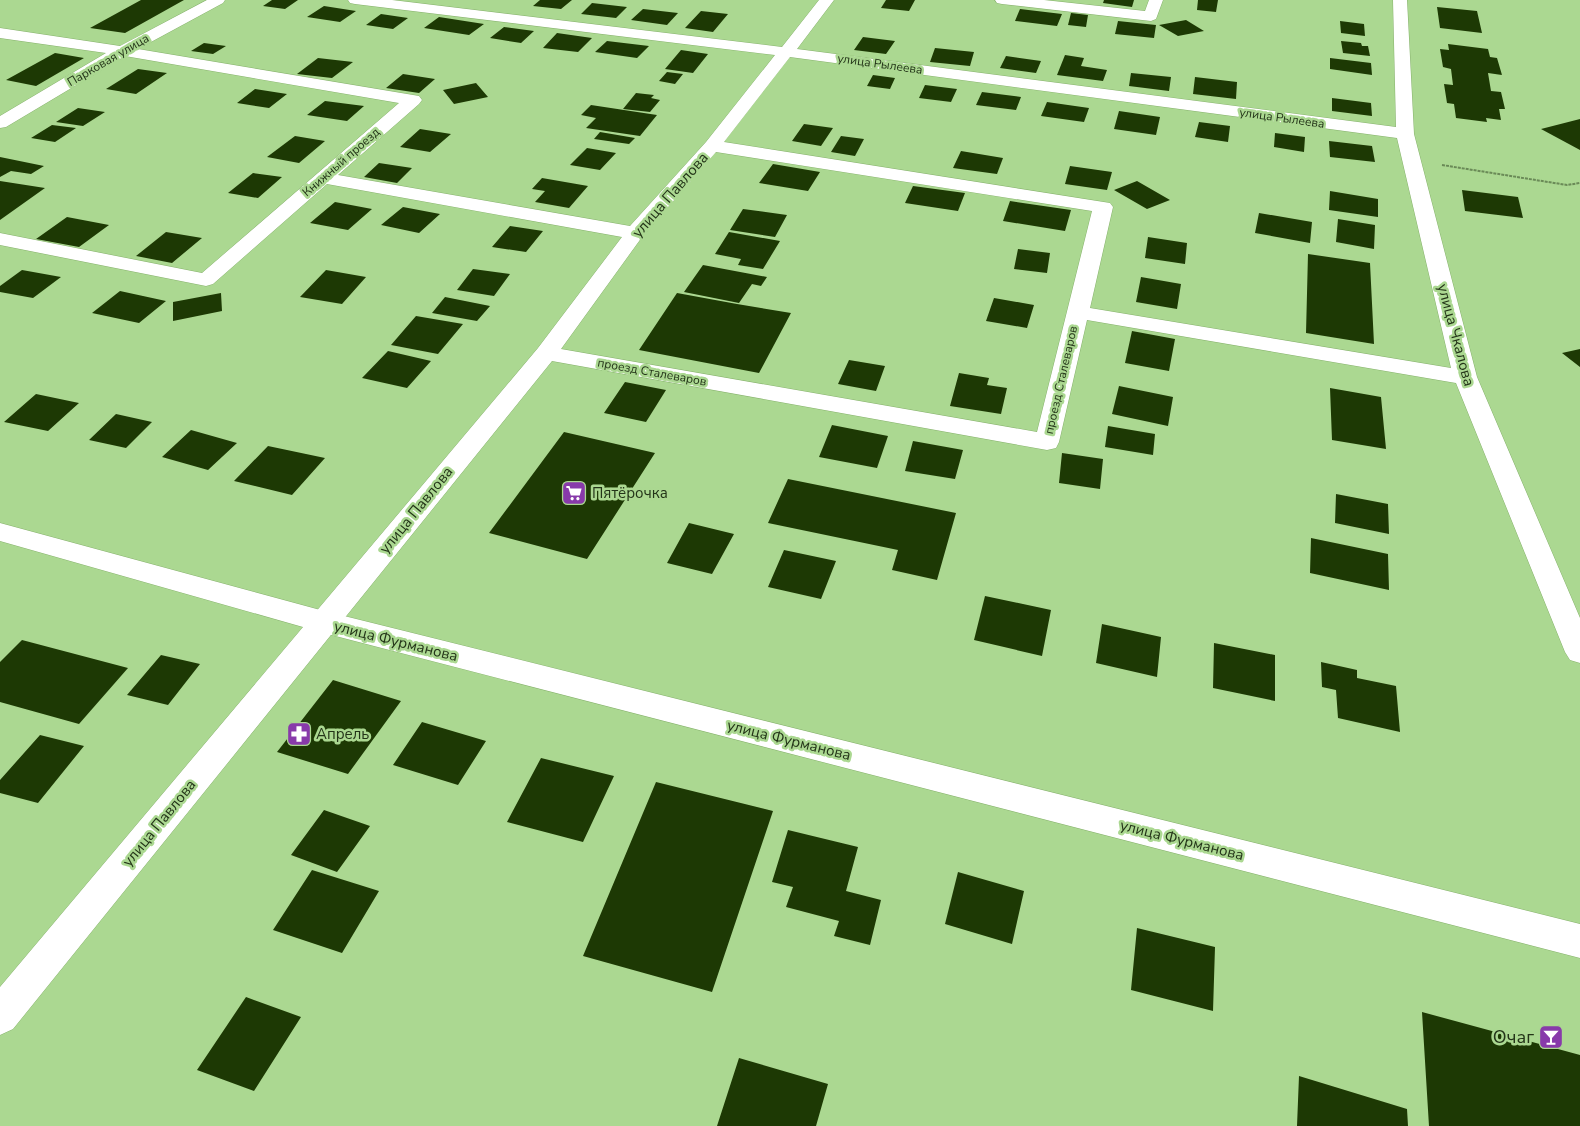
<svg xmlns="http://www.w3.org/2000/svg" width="1580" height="1126" viewBox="0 0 1580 1126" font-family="'Nunito Sans',sans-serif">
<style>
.building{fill:#1d3904}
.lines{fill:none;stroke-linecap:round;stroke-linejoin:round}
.minor-casing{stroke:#86b16c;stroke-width:1}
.tertiary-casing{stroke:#86b16c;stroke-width:1}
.path{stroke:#6a8a57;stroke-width:2;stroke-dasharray:3 1;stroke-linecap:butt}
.minor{fill:#fff;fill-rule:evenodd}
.tertiary{fill:#fff;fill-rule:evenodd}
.labels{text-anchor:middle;stroke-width:5;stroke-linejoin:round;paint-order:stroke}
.far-street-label{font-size:12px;fill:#233418;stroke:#abd891}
.street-label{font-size:15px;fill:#233418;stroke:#abd891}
.poi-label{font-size:15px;fill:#233418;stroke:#abd891;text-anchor:start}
.near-poi-label{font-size:18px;fill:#233418;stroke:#abd891;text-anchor:end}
</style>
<rect width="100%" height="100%" fill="#abd891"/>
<path class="building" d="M141 0H184L125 33 90 28Z
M272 0H298L285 9 263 6Z
M540 0H572L561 9 533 6Z
M886 0H915L909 11 881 8Z
M1104 0H1134L1132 7 1103 3Z
M1198 0H1218L1216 12 1197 10Z
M592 3 627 7 616 18 581 14Z
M324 6 356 11 340 22 307 17Z
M1437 7 1477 11 1482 33 1440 28Z
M643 9 678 13 667 25 631 20Z
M1020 9 1062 14 1057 26 1015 21Z
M701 11 728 14 713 32 685 28Z
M1071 13 1088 15 1086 27 1068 25Z
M381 14 408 18 393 29 366 25Z
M439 17 484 24 469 35 424 28Z
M1186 20 1204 31 1178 36 1159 25Z
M1118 21 1156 25 1154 38 1115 34Z
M1340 21 1364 24 1365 36 1341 33Z
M504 27 534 31 521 43 490 38Z
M557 33 592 38 578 52 543 48Z
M863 37 895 41 886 54 854 50Z
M607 41 649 46 637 58 595 52Z
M1341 41 1361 43 1362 46H1368L1370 56 1343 53Z
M204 43 226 46 213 54 191 51Z
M1448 44 1488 49 1490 57 1497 58 1502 75 1488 73 1491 91 1501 92 1505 109H1499L1501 120 1486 118 1487 122 1456 118 1454 104 1447 103 1444 84 1453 85 1451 69 1443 67 1440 49 1449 50Z
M935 48 974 52 970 66 930 62Z
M681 50 708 54 693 73 665 69Z
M55 53 84 58 36 86 6 80Z
M1065 55 1084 58 1081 66 1107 70 1103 81 1057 75Z
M1006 56 1041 61 1036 73 1000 68Z
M318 58 353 62 332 78 297 74Z
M1330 58 1371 63 1372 75 1330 69Z
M138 69 167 73 136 94 106 89Z
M667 72 683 74 675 84 659 81Z
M1131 73 1171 77 1169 91 1129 86Z
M403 74 435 79 419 93 386 88Z
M873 75 895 78 890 89 867 86Z
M1195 77 1237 82 1236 99 1193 94Z
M476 83 488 97 454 104 443 90Z
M925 85 957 89 951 102 919 98Z
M255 89 287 94 269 108 237 103Z
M982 92 1021 97 1016 110 976 105Z
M636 93 654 95 651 98 660 100 650 112 623 109Z
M1332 98 1371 103 1372 116 1332 111Z
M325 101 364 106 347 121 307 115Z
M1047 102 1089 108 1084 122 1041 116Z
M591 105 657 115 640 136 586 128 596 118 581 115Z
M78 108 105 112 83 126 56 122Z
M1119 111 1160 117 1156 135 1114 129Z
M1580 119V150L1541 129Z
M1199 122 1230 126 1228 142 1195 137Z
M804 124 833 128 821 146 792 141Z
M52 125 76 128 55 142 31 138Z
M420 129 451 134 430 152 400 147Z
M600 132 635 138 629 144 594 139Z
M1275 133 1305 137 1304 152 1274 147Z
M295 136 325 141 299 163 267 157Z
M841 136 864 139 855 156 831 152Z
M1329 141 1372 146 1375 162 1330 157Z
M587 148 616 153 600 170 570 165Z
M961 151 1003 158 997 174 953 168Z
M0 157 44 166 31 174 11 171 0 177Z
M379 163 412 168 397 183 364 177Z
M773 164 820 172 808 191 759 183Z
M1070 166 1112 172 1107 190 1065 184Z
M253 173 282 177 258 198 228 193Z
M542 178 588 186 569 208 535 202 545 191 532 189Z
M0 181 45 188 0 220Z
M1137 181 1170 200 1147 209 1114 190Z
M913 186 965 193 958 211 905 203Z
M1462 190 1518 197 1523 218 1465 211Z
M1330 191 1378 199V217L1329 210Z
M1010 201 1071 210 1065 231 1003 221Z
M335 202 372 209 348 230 310 223Z
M403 207 440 214 419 233 381 225Z
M743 209 787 215 775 237 730 230Z
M1259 213 1312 222 1310 243 1255 233Z
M67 217 109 225 79 247 36 239Z
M1338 219 1375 225 1374 249 1336 242Z
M510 226 543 231 526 252 492 247Z
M166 232 202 238 172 263 136 256Z
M729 232 780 241 763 269 738 265 741 259 715 254Z
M1148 237 1187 243 1185 264 1145 258Z
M1018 249 1050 253 1047 273 1014 269Z
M1308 254 1370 263 1374 344 1306 333Z
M703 265 767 277 761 286 752 284 739 303 684 292Z
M473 269 510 274 494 296 457 290Z
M22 270 61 277 33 298 0 292V286Z
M326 270 366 277 342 304 300 297Z
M1141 277 1181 284 1177 309 1136 302Z
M120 291 166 301 139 323 92 313Z
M221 293 222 311 173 321V302Z
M677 293 737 304 791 313 759 373 639 350Z
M445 297 490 306 477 321 432 313Z
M994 298 1034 305 1027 328 986 321Z
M416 316 463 324 438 354 391 345Z
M1132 331 1175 339 1169 371 1125 363Z
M1580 349V367L1562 353Z
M388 351 431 361 407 388 362 378Z
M849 360 885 366 876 391 838 384Z
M959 373 989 378 987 385 1007 388 1001 414 950 406Z
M625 382 666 390 646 422 604 413Z
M1119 386 1173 397 1168 426 1112 414Z
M1330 388 1381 397 1386 449 1332 440Z
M36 394 79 403 48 431 4 422Z
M116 414 152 422 126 448 89 440Z
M832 425 888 436 877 468 819 457Z
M1108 426 1155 434 1153 455 1105 447Z
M191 430 237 443 208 470 162 457Z
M564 432 655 453 587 559 489 533Z
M913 441 963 450 955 479 905 471Z
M268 446 325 458 292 495 234 481Z
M1062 453 1103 459 1100 489 1059 483Z
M788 479 956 513 937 580 892 570 898 550 768 523Z
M1336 494 1388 504 1389 534 1335 523Z
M689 523 734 534 712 574 667 563Z
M1311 538 1388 554 1389 590 1310 573Z
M784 550 836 561 821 599 768 587Z
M985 596 1051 610 1042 656 974 640Z
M1102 624 1161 637 1157 677 1096 663Z
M22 640 128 668 79 724 0 702V662Z
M1214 643 1275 655V701L1213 688Z
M161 655 200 664 168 705 127 695Z
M1321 662 1357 670V678L1396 686 1400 732 1338 718 1336 690 1322 687Z
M333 680 401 701 348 774 277 752Z
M422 722 486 741 458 785 393 765Z
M40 735 84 746 38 803 0 793V780Z
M541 758 614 776 583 842 507 822Z
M656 782 773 811 712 992 583 956Z
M324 810 370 826 337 872 291 855Z
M788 830 858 847 846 891 881 900 870 945 834 936 839 921 786 907 793 887 772 882Z
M312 870 379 891 342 953 273 930Z
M958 872 1024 891 1012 944 945 924Z
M1137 928 1215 947 1213 1011 1131 990Z
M246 997 301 1017 254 1091 197 1070Z
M1422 1012 1580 1055V1126H1429Z
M739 1058 828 1084 816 1126H717Z
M1299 1076 1407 1109 1408 1126H1297Z"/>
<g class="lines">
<defs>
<path id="minor" d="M207 0H225L223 3 138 49 419 96 422 100 419 104 338 175 630 226 706 142 775 55 355 4 350 3 348 0H392L782 47 819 0H834L797 49 1396 127 1393 0H1407L1414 134 1477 377 1580 618V663L1570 660 1565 652 1456 383 1087 320 1059 442 1056 448 1047 450 552 361 13 1029 0 1035V987L538 348 622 237 327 184 213 284 206 286 0 245V233L202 273 399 103 125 56 6 127 0 128V116L106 53 0 38V28L120 46ZM790 57 1397 138 1451 368 1090 308 1113 207 1110 203 724 142ZM716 152 1092 211 1037 432 561 349 642 237Z
M995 0H1044L1145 11 1149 0H1163L1156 19 1151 21 1002 4 997 3Z"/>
<path id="tertiary" d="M0 523 324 611 1580 924V958L324 633 0 541Z"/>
</defs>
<use href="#minor" class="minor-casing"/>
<use href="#tertiary" class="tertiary-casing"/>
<path class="path" d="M1442 165 1567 185 1580 183"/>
<use href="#minor" class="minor"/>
<use href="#tertiary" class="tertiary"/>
</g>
<defs>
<symbol id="supermarket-square" viewBox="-11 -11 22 22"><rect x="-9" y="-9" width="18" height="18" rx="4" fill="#883aaa" stroke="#abd891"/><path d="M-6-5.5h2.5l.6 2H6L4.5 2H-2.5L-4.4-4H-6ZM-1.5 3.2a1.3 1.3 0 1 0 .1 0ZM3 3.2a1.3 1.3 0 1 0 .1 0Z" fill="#fff"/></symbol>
<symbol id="pharmacy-square" viewBox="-11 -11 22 22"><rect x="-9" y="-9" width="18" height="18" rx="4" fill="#883aaa" stroke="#abd891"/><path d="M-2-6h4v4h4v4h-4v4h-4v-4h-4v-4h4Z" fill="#fff"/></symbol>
<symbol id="bar-square" viewBox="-11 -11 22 22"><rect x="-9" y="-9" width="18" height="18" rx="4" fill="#883aaa" stroke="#abd891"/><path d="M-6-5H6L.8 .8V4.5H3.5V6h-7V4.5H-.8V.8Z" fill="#fff"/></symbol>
</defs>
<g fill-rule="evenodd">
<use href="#supermarket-square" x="560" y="479" width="28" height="28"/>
<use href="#pharmacy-square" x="285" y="720" width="28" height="28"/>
<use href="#bar-square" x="1537" y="1023" width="28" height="28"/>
</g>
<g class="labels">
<g class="far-street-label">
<text transform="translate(108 60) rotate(-30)" y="4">Парковая улица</text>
<text transform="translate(880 64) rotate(8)" y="4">улица Рылеева</text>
<text transform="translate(1282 118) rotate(8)" y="4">улица Рылеева</text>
<text transform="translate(341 162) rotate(-41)" y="4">Книжный проезд</text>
<text transform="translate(652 372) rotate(10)" y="4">проезд Сталеваров</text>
<text transform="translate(1061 380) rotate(-77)" y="4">проезд Сталеваров</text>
</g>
<g class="street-label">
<text transform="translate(670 195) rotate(-49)" y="5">улица Павлова</text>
<text transform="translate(1456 335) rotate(75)" y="5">улица Чкалова</text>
<text transform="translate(416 510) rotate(-51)" y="5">улица Павлова</text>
<text transform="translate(396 641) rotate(14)" y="5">улица Фурманова</text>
<text transform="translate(789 740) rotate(14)" y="5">улица Фурманова</text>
<text transform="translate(159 823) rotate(-51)" y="5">улица Павлова</text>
<text transform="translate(1182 840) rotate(14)" y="5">улица Фурманова</text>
</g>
<g class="poi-label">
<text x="592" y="498">Пятёрочка</text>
<text x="316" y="739">Апрель</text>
</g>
<g class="near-poi-label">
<text x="1534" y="1043">Очаг</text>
</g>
</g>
</svg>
